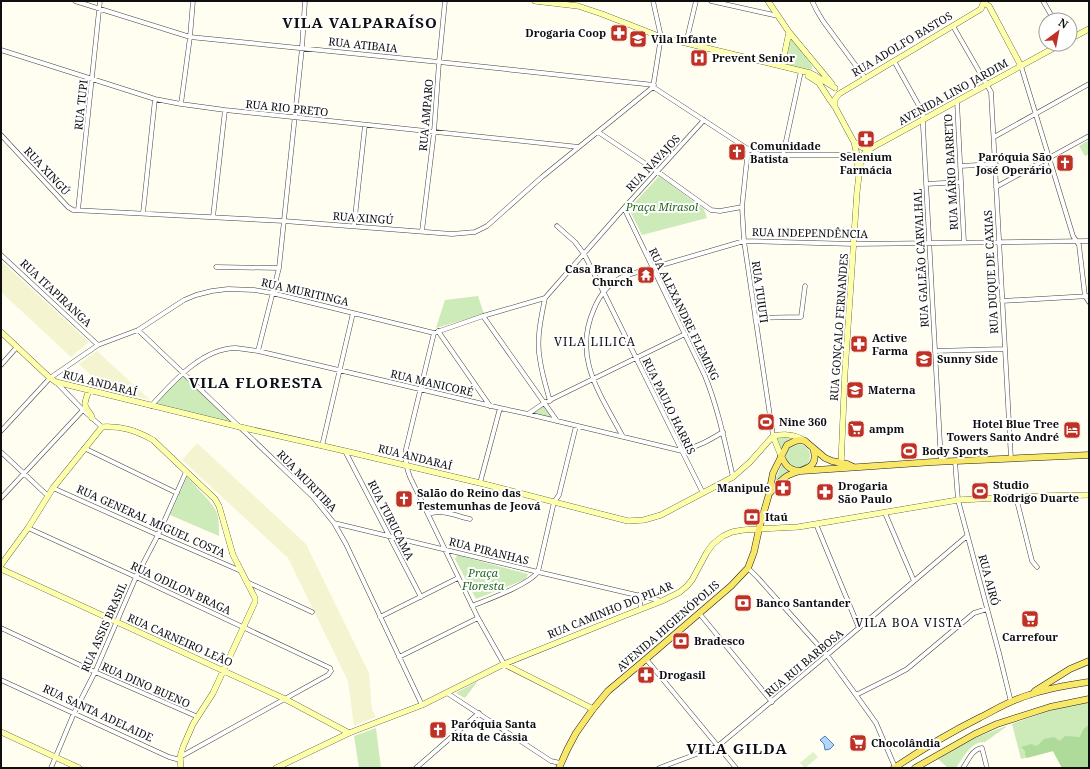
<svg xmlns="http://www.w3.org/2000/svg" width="1090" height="769" viewBox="0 0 1090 769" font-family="'Noto Serif',serif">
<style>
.farmland{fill:#f4f5d0}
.green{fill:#cdeab9}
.forest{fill:#aedb99}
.pitch{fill:#dff1cb}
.water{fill:#b5d6f6;stroke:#3b81ce}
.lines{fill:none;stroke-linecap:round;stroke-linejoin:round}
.street-casing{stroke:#424242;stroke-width:5}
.secondary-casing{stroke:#313131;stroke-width:6}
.primary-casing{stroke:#202020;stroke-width:7}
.street{stroke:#fff;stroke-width:4}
.secondary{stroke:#feffab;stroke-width:5.5}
.primary{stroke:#f9e767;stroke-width:6}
.labels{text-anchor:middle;stroke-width:4;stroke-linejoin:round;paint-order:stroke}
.poi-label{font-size:11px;font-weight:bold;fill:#0f0f0f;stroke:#fff;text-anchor:start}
.street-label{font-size:11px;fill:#0f0f0f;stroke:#fff}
.park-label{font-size:11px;font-style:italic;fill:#24671e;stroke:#fff}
.neighbourhood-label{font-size:12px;letter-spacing:1px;fill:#0f0f0f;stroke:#fff}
.district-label{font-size:15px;font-weight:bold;letter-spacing:1px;fill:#0f0f0f;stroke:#fff}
</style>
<rect width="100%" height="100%" fill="#fffef0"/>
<path class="farmland" d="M1 261 89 342 71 357 1 292Z
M97 351 150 400 105 389 79 364Z
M197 443 306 544 369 673 372 709 376 717 354 726 348 681 288 558 182 460Z"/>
<path class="green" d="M790 40H794L812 66V69L809 70 788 65 786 63 789 41Z
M1089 140V154L1085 156 1079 146Z
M659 176 704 209 707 218 642 235 629 209Z
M478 296 484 314 436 328 445 300Z
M183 376 234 425 155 404Z
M544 405 554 418 531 414Z
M788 437 790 438V439L781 449 777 438Z
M786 456a12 12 0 1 1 24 0a12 12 0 1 1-24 0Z
M782 464 784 468 789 471 784 474 773 485Z
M187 477C194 485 212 502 216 511 219 517 219 529 219 536L170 515Z
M457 555 528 574 526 579 476 599 455 559Z
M478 681 465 698 456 693Z
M1089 702V768H1062L1053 751 1021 759 1012 724 1055 709Z
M1006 726V727L985 742C971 741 963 758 956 768H948L937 758 975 738Z
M376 728 381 768H359L354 736Z"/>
<path class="forest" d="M1089 725V768H1062L1053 751 1027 758 1025 755V751L1021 747 1031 744 1037 746 1044 739 1054 737 1060 741 1065 736 1080 737C1082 732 1083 728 1089 725Z"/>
<path class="pitch" d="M813 752 818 757 805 768 800 763Z"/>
<path class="water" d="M825 736 834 745 830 749 825 750 824 744 820 740Z"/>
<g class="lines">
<defs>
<path id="street" d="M75 1 190 37 439 62 654 85
M711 1 778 16
M812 1 817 11 823 21 865 78
M1043 1 1054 20
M953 26 991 92 1011 459
M686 43 696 1
M1 50 155 99 181 104 225 110 579 147
M894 61 923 113V126L941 462
M1021 66 1073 236 1079 245 1085 296 1089 302
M653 87 748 149 761 155H857
M957 101 964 242
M181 104 190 37 193 1
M598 132 658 172 711 210 720 211 742 207
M1 135 68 207 73 210 284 221 452 234 475 232 487 226 542 177 653 87 661 37 653 1
M994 137 1089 84
M748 149 742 207 744 241 773 436
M783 155 801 71
M960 166 996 164
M926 184 961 182
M996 187 1089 136
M624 208 705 376C718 408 725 443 733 477
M78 210 100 1
M143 213 155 99
M213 217 225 110
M354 226 365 125
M557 226 575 242 584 254 603 291 682 451 703 493
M422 231 434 132 439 62 445 1
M1 255 98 345
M216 267 279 268
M545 298C541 318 536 340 540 360 542 374 546 387 550 401
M1002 301 1089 296
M483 316 557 421
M755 318 801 317 805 286
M138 330 313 497 334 523 346 544 422 705
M438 331 490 406
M434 333 406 449C405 459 406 467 410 477L478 618 504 664
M434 333 483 316 545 298 624 208 704 120
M258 351 279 268 302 48 305 1
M935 351 1004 349
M1 365 17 347
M56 382 83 410 102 427
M151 406C172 383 202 348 236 348 243 349 251 350 258 351L500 408 528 414 682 451C699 446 708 441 723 432
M528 414 544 403 685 334
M1 431 50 378 98 345 138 330 184 300 196 295 212 291 228 289 254 290 272 293 434 333
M623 437C601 395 572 358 594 309 600 294 609 283 624 276L744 241 854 244 1089 241
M322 446 353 313
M84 448 177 493
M345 451 421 597
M1 452 48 496
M955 461 958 500 999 653 1011 702
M480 483 500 408
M53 488 158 535 241 571
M1016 497 1032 561 1037 567
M1 498 83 410
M885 513 914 581
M428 514C442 509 456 516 470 519
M334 523 538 572 662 601
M816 524 859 628
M28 528 136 577 330 668 331 671 328 675 180 757
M748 568 758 578 827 655 856 695 876 723 895 767
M247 582 312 612
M639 595 641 609
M472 606C489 599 528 585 538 572L554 502 559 495 576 426
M699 613 772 702
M380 617 458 578
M1 628 95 672 198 717
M399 657 478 618
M646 659 736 768
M1 680 169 757 180 760
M447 693 551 761 560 763
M856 695 894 676 907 669 974 613 987 609
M51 768 74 713 95 672 136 577 158 535 186 472
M416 768 479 713
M659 768 718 746 827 655 967 536
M963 768C968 761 972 749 982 748L987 768"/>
<path id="secondary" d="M535 1 578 6 602 14 661 37 810 73 816 76 835 88
M768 1 789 32 832 84
M984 3 989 6 1021 66
M1070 39 1089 29
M782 66 789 32
M808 76 819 83 830 100 835 107 854 142 857 155V165
M835 107V99L839 94 981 9 984 1
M854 142 863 148 873 147 1061 44
M1 332 50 378 56 382 240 427 345 451 480 483 628 521 644 520 661 515 733 477 750 462 773 436
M89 390C88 394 85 400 85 404 85 410 92 413 92 418
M773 436C785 434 795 434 805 441
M773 436 781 456
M841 464 845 371 857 192 861 158 865 153 873 147
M1 565 28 528 53 488 102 427C122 426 135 430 153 440L215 499 219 506 233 555 255 598V602L213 693 193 724 183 747 180 757 181 768
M1 569 285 699 349 733
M504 664 593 709
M1 732 79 768
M276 768 349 733 422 705 504 664 621 617 662 601 680 592 687 586 692 580 707 552 713 544 723 536 732 532 743 530 759 529 798 527 958 500 1039 496 1089 495"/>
<path id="primary" d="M781 456C785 464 788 470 799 471
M801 471 933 462 1089 455
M769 494C774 489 780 480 787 476 799 469 821 471 813 448
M1035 691 1070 669 1089 661
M559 768 567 750 576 733 593 709 608 691 646 659 731 586 748 568 754 552 759 529 769 494 773 473 787 445 795 441 800 440 805 441 825 458 832 461 847 464 853 467
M894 768C921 750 949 733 979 718 995 710 1011 700 1029 695 1048 688 1069 685 1089 682
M915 768 975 734 997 724 1050 707 1089 699"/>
</defs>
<use href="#street" class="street-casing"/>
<use href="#secondary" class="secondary-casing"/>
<use href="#primary" class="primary-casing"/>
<use href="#street" class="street"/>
<use href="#secondary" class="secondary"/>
<use href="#primary" class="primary"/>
</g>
<defs>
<symbol id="pharmacy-square" viewBox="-11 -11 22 22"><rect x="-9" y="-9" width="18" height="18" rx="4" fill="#c03125" stroke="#fff"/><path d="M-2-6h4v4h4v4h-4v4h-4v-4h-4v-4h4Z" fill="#fff"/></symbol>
<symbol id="school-square" viewBox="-11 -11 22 22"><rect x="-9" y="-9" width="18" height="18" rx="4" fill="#c03125" stroke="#fff"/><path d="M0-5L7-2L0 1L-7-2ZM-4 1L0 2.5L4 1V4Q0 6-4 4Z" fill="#fff"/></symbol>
<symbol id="hospital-square" viewBox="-11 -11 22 22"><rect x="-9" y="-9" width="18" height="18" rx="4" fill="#c03125" stroke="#fff"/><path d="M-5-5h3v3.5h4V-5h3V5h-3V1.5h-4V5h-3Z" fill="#fff"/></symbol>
<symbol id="church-square" viewBox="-11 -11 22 22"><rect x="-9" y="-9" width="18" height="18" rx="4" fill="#c03125" stroke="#fff"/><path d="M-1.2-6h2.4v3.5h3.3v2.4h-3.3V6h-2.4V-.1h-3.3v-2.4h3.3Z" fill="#fff"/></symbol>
<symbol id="temple-square" viewBox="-11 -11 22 22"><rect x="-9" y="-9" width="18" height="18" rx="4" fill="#c03125" stroke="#fff"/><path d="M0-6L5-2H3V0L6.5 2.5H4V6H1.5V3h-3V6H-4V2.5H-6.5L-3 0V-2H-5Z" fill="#fff"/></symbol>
<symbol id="stadium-square" viewBox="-11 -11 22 22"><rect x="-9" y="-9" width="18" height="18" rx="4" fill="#c03125" stroke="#fff"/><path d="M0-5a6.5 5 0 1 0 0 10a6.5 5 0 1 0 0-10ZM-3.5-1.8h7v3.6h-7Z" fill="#fff"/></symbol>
<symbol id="supermarket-square" viewBox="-11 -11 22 22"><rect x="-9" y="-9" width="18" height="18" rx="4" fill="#c03125" stroke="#fff"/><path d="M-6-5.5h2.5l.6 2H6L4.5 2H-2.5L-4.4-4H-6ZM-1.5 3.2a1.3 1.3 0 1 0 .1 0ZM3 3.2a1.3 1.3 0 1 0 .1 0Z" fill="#fff"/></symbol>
<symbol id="hotel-square" viewBox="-11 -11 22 22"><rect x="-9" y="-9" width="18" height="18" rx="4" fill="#c03125" stroke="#fff"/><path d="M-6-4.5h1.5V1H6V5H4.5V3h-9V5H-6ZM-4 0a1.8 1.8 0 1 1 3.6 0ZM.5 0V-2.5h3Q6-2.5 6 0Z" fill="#fff"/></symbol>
<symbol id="bank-square" viewBox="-11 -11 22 22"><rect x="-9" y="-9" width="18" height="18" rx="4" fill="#c03125" stroke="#fff"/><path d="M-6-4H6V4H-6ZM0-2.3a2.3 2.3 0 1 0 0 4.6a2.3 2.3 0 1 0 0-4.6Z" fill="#fff"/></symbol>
</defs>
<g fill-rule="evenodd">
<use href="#pharmacy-square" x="609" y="23" width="20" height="20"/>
<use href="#school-square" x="628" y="29" width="20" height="20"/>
<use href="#hospital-square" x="689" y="48" width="20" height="20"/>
<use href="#pharmacy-square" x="856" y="129" width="20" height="20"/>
<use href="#church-square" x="727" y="142" width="20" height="20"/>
<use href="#church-square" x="1055" y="153" width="20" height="20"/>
<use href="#temple-square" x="636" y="265" width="20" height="20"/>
<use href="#pharmacy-square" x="849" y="334" width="20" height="20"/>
<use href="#school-square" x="914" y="349" width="20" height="20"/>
<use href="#school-square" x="845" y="380" width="20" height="20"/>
<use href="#stadium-square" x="756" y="412" width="20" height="20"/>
<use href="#supermarket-square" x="846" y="419" width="20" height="20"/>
<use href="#hotel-square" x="1062" y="420" width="20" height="20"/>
<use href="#stadium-square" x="899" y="441" width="20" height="20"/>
<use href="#pharmacy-square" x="773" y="478" width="20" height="20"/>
<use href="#stadium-square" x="970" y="481" width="20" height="20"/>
<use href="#pharmacy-square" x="815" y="482" width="20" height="20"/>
<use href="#church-square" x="394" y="489" width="20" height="20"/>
<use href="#bank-square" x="742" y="507" width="20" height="20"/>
<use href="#bank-square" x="733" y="593" width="20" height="20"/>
<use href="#supermarket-square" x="1020" y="609" width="20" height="20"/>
<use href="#bank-square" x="671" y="631" width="20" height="20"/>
<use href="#pharmacy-square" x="636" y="665" width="20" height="20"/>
<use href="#church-square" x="428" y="720" width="20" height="20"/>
<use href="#supermarket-square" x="848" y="733" width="20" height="20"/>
</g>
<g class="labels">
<g class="poi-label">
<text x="606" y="37" text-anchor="end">Drogaria Coop</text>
<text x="651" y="43">Vila Infante</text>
<text x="712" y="62">Prevent Senior</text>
<text x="750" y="150">Comunidade<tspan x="750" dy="13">Batista</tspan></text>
<text x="866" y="161" text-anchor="middle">Selenium<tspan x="866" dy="13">Farmácia</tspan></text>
<text x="1052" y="161" text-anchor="end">Paróquia São<tspan x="1052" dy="13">José Operário</tspan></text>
<text x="633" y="273" text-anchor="end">Casa Branca<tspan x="633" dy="13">Church</tspan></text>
<text x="872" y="342">Active<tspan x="872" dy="13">Farma</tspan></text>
<text x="937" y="363">Sunny Side</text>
<text x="868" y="394">Materna</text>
<text x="779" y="426">Nine 360</text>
<text x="1059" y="428" text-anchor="end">Hotel Blue Tree<tspan x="1059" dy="13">Towers Santo André</tspan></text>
<text x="869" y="433">ampm</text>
<text x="922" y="455">Body Sports</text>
<text x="993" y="489">Studio<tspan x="993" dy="13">Rodrigo Duarte</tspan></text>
<text x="838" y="490">Drogaria<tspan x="838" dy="13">São Paulo</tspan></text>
<text x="770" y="492" text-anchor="end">Manipule</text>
<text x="417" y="497">Salão do Reino das<tspan x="417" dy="13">Testemunhas de Jeová</tspan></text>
<text x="765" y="521">Itaú</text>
<text x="756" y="607">Banco Santander</text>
<text x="1030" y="641" text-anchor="middle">Carrefour</text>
<text x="694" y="645">Bradesco</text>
<text x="659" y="679">Drogasil</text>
<text x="451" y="728">Paróquia Santa<tspan x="451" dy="13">Rita de Cássia</tspan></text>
<text x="871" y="747">Chocolândia</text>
</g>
<g class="street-label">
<text transform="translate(902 44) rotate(-31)" y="4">RUA ADOLFO BASTOS</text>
<text transform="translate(363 45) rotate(6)" y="4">RUA ATIBAIA</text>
<text transform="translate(953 92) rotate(-29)" y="4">AVENIDA LINO JARDIM</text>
<text transform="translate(81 105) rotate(-84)" y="4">RUA TUPI</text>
<text transform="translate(287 108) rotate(6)" y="4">RUA RIO PRETO</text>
<text transform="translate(426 115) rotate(-85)" y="4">RUA AMPARO</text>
<text transform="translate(653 163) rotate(-47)" y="4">RUA NAVAJOS</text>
<text transform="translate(47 171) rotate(47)" y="4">RUA XINGÚ</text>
<text transform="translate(951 172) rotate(-93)" y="4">RUA MÁRIO BARRETO</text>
<text transform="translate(363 218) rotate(4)" y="4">RUA XINGÚ</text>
<text transform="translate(810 233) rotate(1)" y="4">RUA INDEPENDÊNCIA</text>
<text transform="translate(921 258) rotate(-93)" y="4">RUA GALEÃO CARVALHAL</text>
<text transform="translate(991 272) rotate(-93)" y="4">RUA DUQUE DE CAXIAS</text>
<text transform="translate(305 292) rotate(13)" y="4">RUA MURITINGA</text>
<text transform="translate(760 292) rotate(82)" y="4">RUA TUIUTI</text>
<text transform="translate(56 293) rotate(43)" y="4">RUA ITAPIRANGA</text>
<text transform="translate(684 314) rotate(64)" y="4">RUA ALEXANDRE FLEMING</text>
<text transform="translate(839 327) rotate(-86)" y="4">RUA GONÇALO FERNANDES</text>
<text transform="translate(100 383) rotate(14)" y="4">RUA ANDARAÍ</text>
<text transform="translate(432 383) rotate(13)" y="4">RUA MANICORÉ</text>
<text transform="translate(669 406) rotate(64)" y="4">RUA PAULO HARRIS</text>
<text transform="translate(415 457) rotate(14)" y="4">RUA ANDARAÍ</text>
<text transform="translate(307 481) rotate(46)" y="4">RUA MURITIBA</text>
<text transform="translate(391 520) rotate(63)" y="4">RUA TURUCAMA</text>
<text transform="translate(151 521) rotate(24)" y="4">RUA GENERAL MIGUEL COSTA</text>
<text transform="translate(489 551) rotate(14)" y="4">RUA PIRANHAS</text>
<text transform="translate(989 580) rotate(75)" y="4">RUA AIRÓ</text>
<text transform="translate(181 588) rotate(25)" y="4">RUA ODILON BRAGA</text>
<text transform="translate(610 610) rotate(-22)" y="4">RUA CAMINHO DO PILAR</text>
<text transform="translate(668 626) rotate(-41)" y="4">AVENIDA HIGIENÓPOLIS</text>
<text transform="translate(104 627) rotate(-66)" y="4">RUA ASSIS BRASIL</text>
<text transform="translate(180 640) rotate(24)" y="4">RUA CARNEIRO LEÃO</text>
<text transform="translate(804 663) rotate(-40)" y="4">RUA RUI BARBOSA</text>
<text transform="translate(146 685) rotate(24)" y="4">RUA DINO BUENO</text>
<text transform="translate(98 713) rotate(25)" y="4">RUA SANTA ADELAIDE</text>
</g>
<g class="park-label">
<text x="662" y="211">Praça Mirasol</text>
<text x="483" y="577">Praça<tspan x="483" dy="13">Floresta</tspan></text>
</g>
<g class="neighbourhood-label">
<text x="595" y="346">VILA LILICA</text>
<text x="909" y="627">VILA BOA VISTA</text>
</g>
<g class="district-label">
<text x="360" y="28">VILA VALPARAÍSO</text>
<text x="256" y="388">VILA FLORESTA</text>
<text x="737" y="754">VILA GILDA</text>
</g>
</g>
<rect width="1090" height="769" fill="none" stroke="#0f0f0f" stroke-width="4"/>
<g transform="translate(1058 32) rotate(32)"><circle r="19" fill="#ffffff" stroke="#9f9f9f"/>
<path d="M0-3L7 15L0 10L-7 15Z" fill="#c03125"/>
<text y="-6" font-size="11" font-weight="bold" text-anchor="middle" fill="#0f0f0f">N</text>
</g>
</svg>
